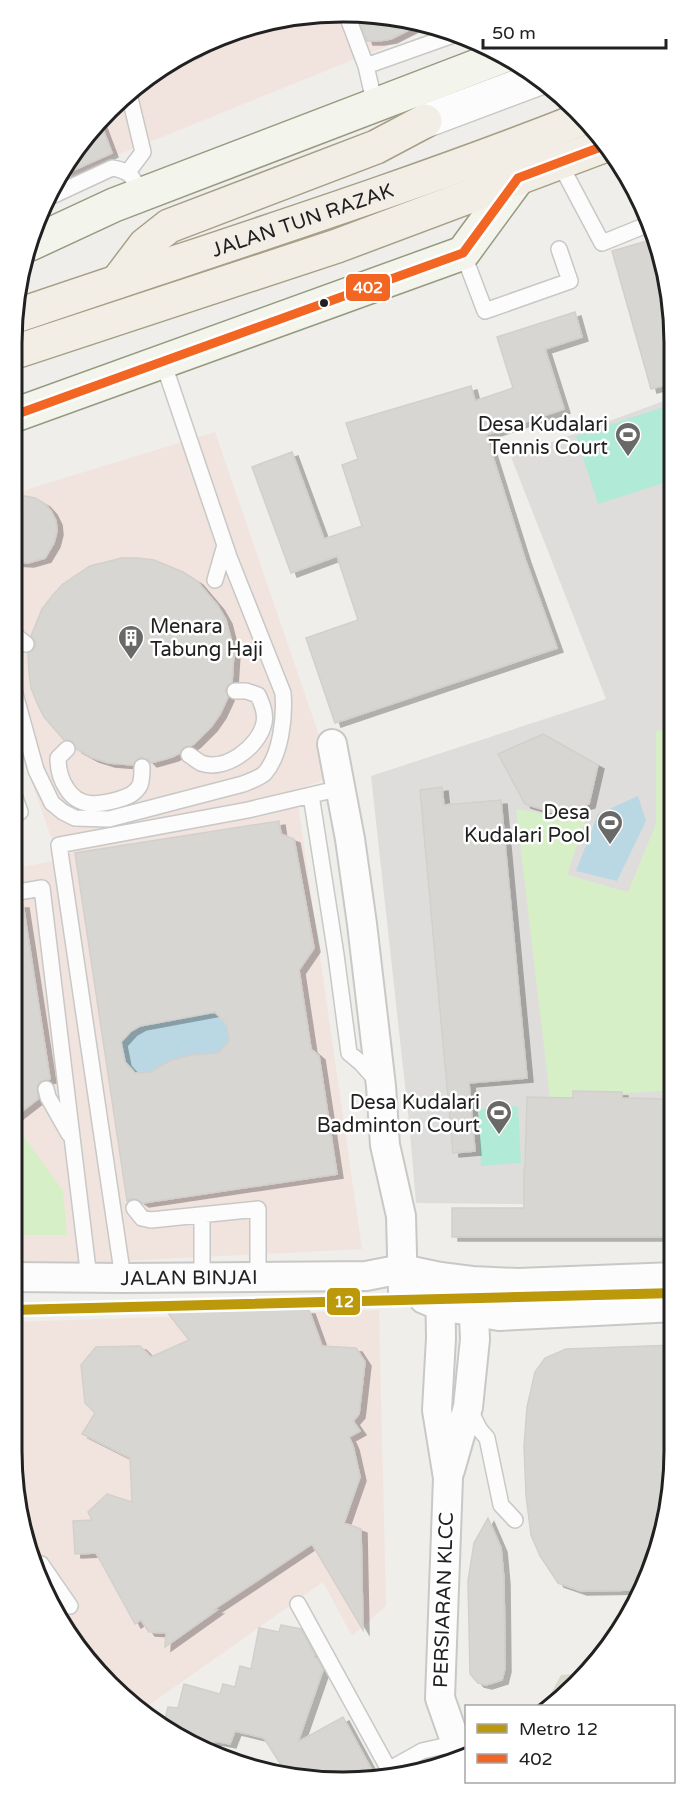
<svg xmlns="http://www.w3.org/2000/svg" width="687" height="1795" viewBox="0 0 687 1795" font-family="'Varela Round',sans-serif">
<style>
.residential{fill:#dedddb}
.commercial{fill:#f1e3de}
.construction{fill:#d8d9cb}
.grass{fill:#d7efc7}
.pitch{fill:#b2ead8}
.water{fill:#bad8e4}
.building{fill:#d7d6d2;stroke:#d3d0cb;stroke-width:1.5;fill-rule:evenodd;filter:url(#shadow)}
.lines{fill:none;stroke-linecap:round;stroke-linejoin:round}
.service-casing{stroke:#c8c8c6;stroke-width:18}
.minor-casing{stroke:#c8c8c6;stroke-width:32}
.tertiary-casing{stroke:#c8c8c6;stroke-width:36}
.secondary-casing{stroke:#969a80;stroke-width:36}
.primary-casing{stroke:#a69f85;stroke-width:36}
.service{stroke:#fdfcfc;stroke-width:15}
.minor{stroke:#fdfcfc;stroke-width:28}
.tertiary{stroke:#fdfcfc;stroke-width:33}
.secondary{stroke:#f3f5ec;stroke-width:33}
.primary{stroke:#f2eee6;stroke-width:33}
.bus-1-casing{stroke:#fff;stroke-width:14}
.bus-1{stroke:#f26522;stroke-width:9}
.metro-1-casing{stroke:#fff;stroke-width:15}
.metro-1{stroke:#bc990a;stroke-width:10}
.bus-dot{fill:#212121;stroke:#fff;stroke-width:2}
.labels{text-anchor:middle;stroke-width:5;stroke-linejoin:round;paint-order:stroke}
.street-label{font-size:20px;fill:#212121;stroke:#fff}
.poi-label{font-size:20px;fill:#212121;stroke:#fff;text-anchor:end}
.rim{fill:none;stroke:#212121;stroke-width:3}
.line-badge{stroke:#fff;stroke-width:2}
.badge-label{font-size:16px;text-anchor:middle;font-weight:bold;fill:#fff}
</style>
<defs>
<filter id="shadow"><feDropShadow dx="6" dy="4" stdDeviation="0" flood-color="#0004"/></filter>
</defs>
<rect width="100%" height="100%" fill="#efeeea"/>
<path class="residential" d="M672 398 674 1206 416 1203 409 1122 371 776 606 699 511 457Z"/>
<path class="commercial" d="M301 15 430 23 437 26 117 155 62 179 81 141 178 56Z
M215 432 333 776 296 790 362 1249 104 1262 12 1261V869L53 861 52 840 12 726V494Z
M379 1310 386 1606 352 1636 323 1582 142 1710 94 1670 30 1558 12 1451V1322Z"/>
<path class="construction" d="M585 1673 550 1706H536L548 1699 561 1675Z"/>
<path class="grass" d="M673 728 674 1090 550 1098 516 809 585 821 567 875 628 892 656 824V731Z
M23 1135 63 1191 67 1235H12V1142Z"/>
<path class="pitch" d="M672 404 673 480 598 504 576 436Z
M518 1106 521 1163 481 1166 478 1109Z"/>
<path class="water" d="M638 796 646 821 617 881 576 871 598 814Z
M211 1013C224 1018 228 1026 229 1040L218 1053 190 1055 169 1061 151 1072 135 1073 125 1062 121 1042 131 1031 140 1026Z"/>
<path class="building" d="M359 19 390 21 422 23 391 39 378 41H367Z
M101 124 112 153 65 174 81 141Z
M654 239 672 300V383L651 389 612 251Z
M575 312 582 337 545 349 564 409 486 435 525 559 557 648 335 723 306 638 358 620 337 556 291 573 252 467 292 452 324 539 362 526 342 465 358 459 346 423 471 386 475 401 513 388 497 337Z
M25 496 35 498 44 503 51 511 56 521 57 531 54 543 45 558 28 563 12 562V497Z
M122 558H138L154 560 183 572 197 581 218 606 226 620 234 651 232 682 227 686 225 690 228 697 220 714 211 727 195 743 191 746 184 747 180 753 172 757 151 763 147 759 141 757 137 759 133 765 109 763 93 758 76 749 73 742 69 740H64L44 717 37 703 31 688 29 672 28 653 33 650 36 645 35 640 31 636 42 609 52 596 63 584 90 566Z
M543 734 598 765 589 804 558 814 525 804 498 754Z
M442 787 444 805 501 800 527 1078 469 1083 475 1151 453 1153 420 790Z
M279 821 281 834 294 839 314 948 299 970 311 1049 319 1056 337 1174 143 1203 137 1199H132L127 1201 75 853ZM215 1012 226 1023 229 1041 218 1053 190 1055 169 1061 151 1072 135 1073 125 1062 121 1042 131 1031 140 1026Z
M12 904H23L50 1079 40 1082 37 1086 38 1099 12 1119Z
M573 1091 622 1092V1098L674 1099V1237H452V1208H524V1168H525L527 1097 573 1098Z
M164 1308 309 1310 322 1346 356 1348 365 1362 359 1414 353 1421 360 1431 349 1437 353 1446 360 1477 344 1523 361 1529 363 1630 312 1544 213 1610H217L165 1647 166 1633 149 1632 141 1620 135 1624 96 1553 75 1554 73 1521 92 1520 88 1512 107 1494 132 1502 130 1458 82 1434 95 1413 85 1403 81 1365 96 1347 140 1346 151 1357 189 1340Z
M675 1345V1452L664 1538 638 1590 581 1591 558 1583 540 1556 531 1535 526 1495 524 1446 527 1407 535 1372 545 1358 566 1349Z
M488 1518 501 1548 504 1580 505 1668 502 1680 486 1685 478 1683 470 1674 468 1581 474 1543Z
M281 1625 301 1629 315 1655 314 1657 317 1658 323 1670 298 1742 343 1717 376 1778 300 1780 288 1776 264 1738 235 1731 230 1744 215 1741 211 1750 178 1739 163 1727 168 1707 178 1708 184 1684 220 1694 223 1684 235 1687 240 1666 251 1669 259 1628 279 1632Z"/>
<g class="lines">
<defs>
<path id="service" d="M348 18 366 66 375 105
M177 57 197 50
M366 66 456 34
M559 162 602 243 649 224
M128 172 143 152 130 98
M54 195 112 168C132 171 133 178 141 194
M463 253 485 311 570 281 559 249
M215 580 225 545
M12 633 26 644
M12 683 36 770 52 803 63 812 75 818 109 819 243 784C250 781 260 778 265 773 281 754 285 717 283 693L229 557 163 362
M67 749 58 758C58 770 60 779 67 789 79 808 98 805 117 800 126 797 135 795 140 785 142 780 142 773 142 767
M189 755C193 757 197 761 201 763 225 772 259 747 264 723 266 713 262 704 258 695L246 691H235
M12 789 20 812 12 815
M311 795 336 955 349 1053 361 1063 377 1081
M12 893 42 888 89 1278
M46 1089 48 1097 69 1134
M134 1208 142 1218 151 1220 258 1209V1277
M202 1216V1278
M123 1278 59 845 248 810 341 788
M468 1407 480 1430 487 1438 501 1505 515 1520
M32 1563 41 1564 70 1606
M298 1604 393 1777
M390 1769 422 1751 457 1743"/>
<g id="minor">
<path d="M332 744 350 839 362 924 381 1086 385 1145 401 1216 403 1291"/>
<path id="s1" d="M12 1277 123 1278 366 1276 402 1269 440 1277 472 1281 518 1283 675 1277"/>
<path d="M440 1277 441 1338 437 1410 448 1478 440 1698 460 1755"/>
<path d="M424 1299 441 1306 499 1316 675 1307"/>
<path d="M450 1470 468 1407 475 1339 473 1294"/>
</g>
<path id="tertiary" d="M425 121 537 79"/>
<path id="secondary" d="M30 244 114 205 506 55
M12 416 463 253 518 178"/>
<g id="primary">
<path d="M117 282 145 245 169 226 376 147 425 121"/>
<path id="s2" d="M16 316C206 251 398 192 584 118"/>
<path d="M12 353 337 246 606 145"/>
</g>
</defs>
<use href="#service" class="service-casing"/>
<use href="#minor" class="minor-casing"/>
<use href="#tertiary" class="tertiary-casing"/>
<use href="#secondary" class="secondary-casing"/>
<use href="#primary" class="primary-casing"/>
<use href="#service" class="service"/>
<use href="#minor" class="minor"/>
<use href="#tertiary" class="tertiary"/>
<use href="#secondary" class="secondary"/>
<use href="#primary" class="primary"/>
<defs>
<path id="bus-1" d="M12 416 463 253 518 178 606 145"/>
</defs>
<use href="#bus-1" class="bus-1-casing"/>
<use href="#bus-1" class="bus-1"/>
<defs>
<path id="metro-1" d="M12 1310 675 1293"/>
</defs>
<use href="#metro-1" class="metro-1-casing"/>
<use href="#metro-1" class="metro-1"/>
</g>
<defs>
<symbol id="stadium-pin" viewBox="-11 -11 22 30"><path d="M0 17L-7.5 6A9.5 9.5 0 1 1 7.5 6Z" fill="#696967" stroke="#fff"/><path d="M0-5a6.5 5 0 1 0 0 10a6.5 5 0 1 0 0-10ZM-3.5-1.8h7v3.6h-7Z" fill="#fff"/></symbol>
<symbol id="building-pin" viewBox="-11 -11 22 30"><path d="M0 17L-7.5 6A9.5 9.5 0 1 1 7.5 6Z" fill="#696967" stroke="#fff"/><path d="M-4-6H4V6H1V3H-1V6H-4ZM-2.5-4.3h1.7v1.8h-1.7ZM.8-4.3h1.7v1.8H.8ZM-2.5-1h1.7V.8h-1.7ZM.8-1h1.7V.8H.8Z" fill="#fff"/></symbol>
</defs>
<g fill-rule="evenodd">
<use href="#stadium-pin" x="613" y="420" width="30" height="40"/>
<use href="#building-pin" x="116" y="623" width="30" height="40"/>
<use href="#stadium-pin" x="595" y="808" width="30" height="40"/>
<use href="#stadium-pin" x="484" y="1098" width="30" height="40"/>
</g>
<circle class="bus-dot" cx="324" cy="303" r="5"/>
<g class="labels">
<g class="street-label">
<text dy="7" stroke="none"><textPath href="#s2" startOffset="302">JALAN TUN RAZAK</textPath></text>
<text dy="7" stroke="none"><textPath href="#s1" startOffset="177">JALAN BINJAI</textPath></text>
<text transform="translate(443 1600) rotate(-88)" y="7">PERSIARAN KLCC</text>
</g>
<g class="poi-label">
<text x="608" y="431">Desa Kudalari<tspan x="608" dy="23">Tennis Court</tspan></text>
<text x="150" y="633" text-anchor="start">Menara<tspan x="150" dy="23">Tabung Haji</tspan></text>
<text x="590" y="819">Desa<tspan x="590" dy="23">Kudalari Pool</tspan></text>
<text x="480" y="1109">Desa Kudalari<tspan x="480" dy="23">Badminton Court</tspan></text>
</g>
</g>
<path d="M0 0H687V1795H0ZM343 22H343A321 321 0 0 1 664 343V1451A321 321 0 0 1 343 1772H343A321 321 0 0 1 22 1451V343A321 321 0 0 1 343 22Z" fill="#fff" fill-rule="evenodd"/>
<path class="rim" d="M343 22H343A321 321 0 0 1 664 343V1451A321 321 0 0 1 343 1772H343A321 321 0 0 1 22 1451V343A321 321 0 0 1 343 22Z"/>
<g class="line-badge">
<rect x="345" y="273" width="46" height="29" rx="6" fill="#f26522"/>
<rect x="326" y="1287" width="35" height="29" rx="6" fill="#bc990a"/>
</g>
<g class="badge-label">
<text x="368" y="293">402</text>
<text x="344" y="1307">12</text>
</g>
<rect x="465" y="1705" width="210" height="78" fill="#ffffff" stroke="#a6a6a6" stroke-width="1.5"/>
<rect x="477" y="1724" width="30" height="9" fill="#bc990a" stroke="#a6a6a6" stroke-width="1.5"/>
<text x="519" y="1735" font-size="18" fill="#212121">Metro 12</text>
<rect x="477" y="1754" width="30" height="9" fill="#f26522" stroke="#a6a6a6" stroke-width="1.5"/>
<text x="519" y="1765" font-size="18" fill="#212121">402</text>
<path d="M483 39v9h183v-9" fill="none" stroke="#212121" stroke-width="3"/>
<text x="492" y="39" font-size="18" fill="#212121" stroke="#ffffff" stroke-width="4.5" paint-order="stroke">50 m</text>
</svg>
